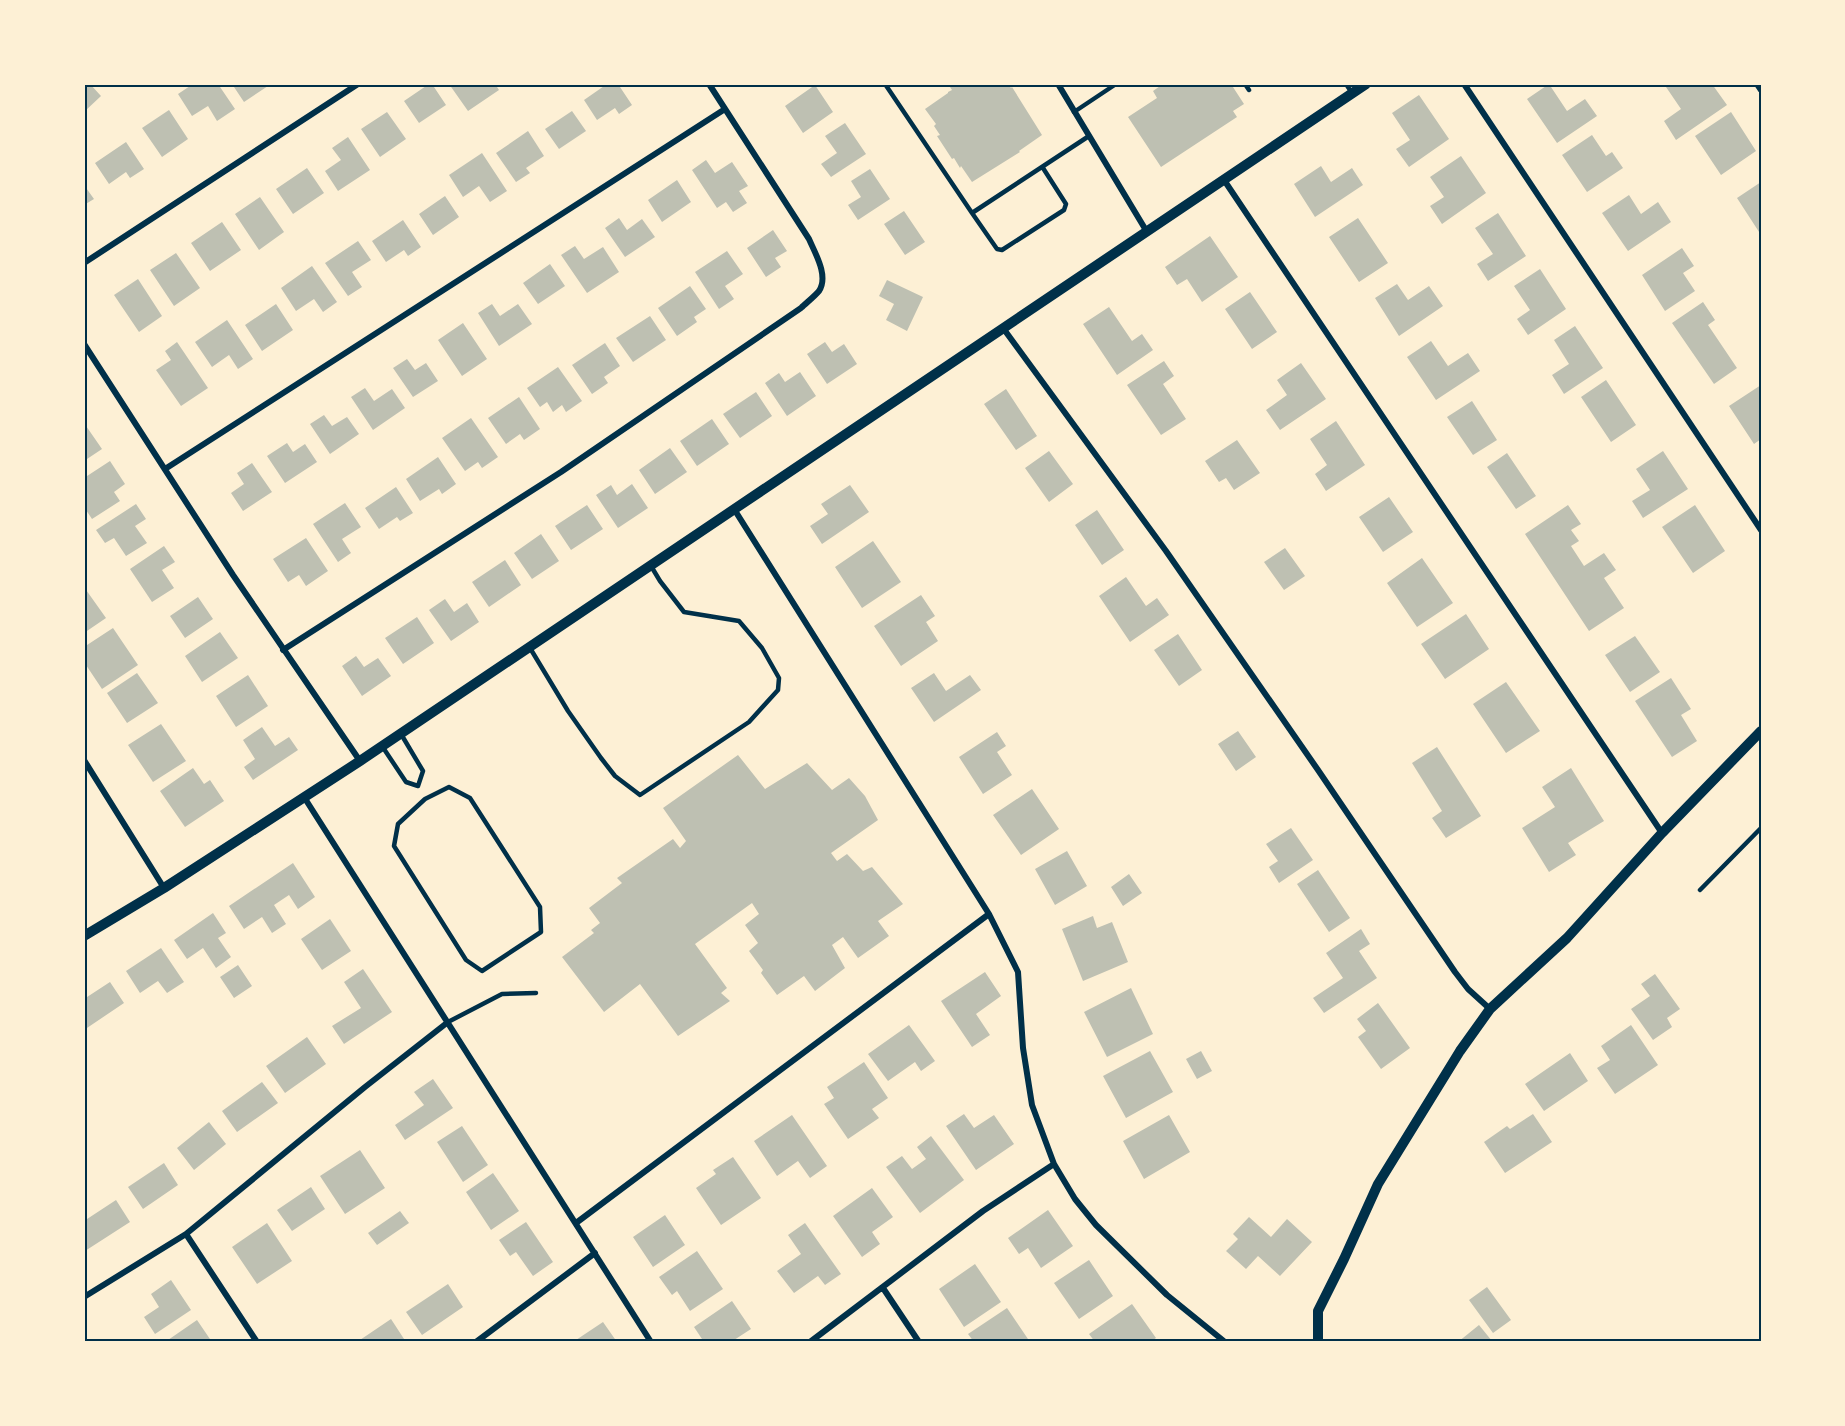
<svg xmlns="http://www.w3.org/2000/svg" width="1845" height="1426" viewBox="0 0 1845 1426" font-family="Manrope,sans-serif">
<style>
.building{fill:#bec0b2}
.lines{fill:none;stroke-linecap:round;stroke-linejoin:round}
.service{stroke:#003049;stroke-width:4.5}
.minor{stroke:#003049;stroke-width:6}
.tertiary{stroke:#003049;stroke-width:10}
.neatline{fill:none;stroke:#003049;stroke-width:2}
</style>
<rect width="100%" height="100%" fill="#fdf0d5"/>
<path class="building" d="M84 84H90L101 96 84 112Z
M193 84H218L235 109 217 121 208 106 192 116 178 94Z
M232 84H271L244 102Z
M429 84H432L446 105 419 123 404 101Z
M449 84H495L499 90 468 111Z
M607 84H618L632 105 619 114 615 108 597 120 584 100Z
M954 84 959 86 962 84H1008L1011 88 1012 87 1042 135 1019 151 1020 152 972 182 961 166 960 168 954 158 952 159 937 136 940 135 934 126 936 124 925 109 948 93V92L952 90 950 87Z
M1163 84H1231L1244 104 1233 111 1237 117 1161 167 1128 117 1157 98 1153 91Z
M1549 84 1567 111 1585 99 1597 116 1557 143 1527 99Z
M1670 84H1712L1727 105 1676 140 1664 121 1681 109 1666 87Z
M815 85 833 112 803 133 785 106Z
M1419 95 1449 139 1409 167 1396 149 1410 140 1392 113Z
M169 110 188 139 162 157 142 128Z
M572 111 586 131 559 149 545 129Z
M387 112 406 139 380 157 361 129Z
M1731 112 1756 151 1721 175 1695 136Z
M845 123 866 154 831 177 821 164 837 153 825 136Z
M528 131 544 156 526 168 530 173 516 182 496 153Z
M1592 135 1606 156 1612 152 1623 168 1587 192 1562 155Z
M348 137 370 170 338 191 325 171 341 160 332 148Z
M126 142 144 169 130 178 126 172 109 184 95 163Z
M482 153 507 191 490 202 479 186 463 197 449 175Z
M1461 156 1486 193 1442 224 1430 206 1444 197 1430 177Z
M706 160 715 173 732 162 748 186 739 191 747 203 733 212 726 202 717 208 692 170Z
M1321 166 1331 182 1352 168 1363 185 1315 217 1294 184Z
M307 168 324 193 293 214 276 189Z
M870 169 890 199 858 220 848 205 861 197 851 181Z
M677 180 691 202 662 222 648 200Z
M1761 182V235L1737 198Z
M84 185 94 199 84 205Z
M1629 195 1641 214 1658 202 1671 222 1628 251 1602 213Z
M445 196 459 217 433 235 419 214Z
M260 197 284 232 259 250 235 214Z
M904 211 925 242 905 255 884 224Z
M1498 213 1526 256 1488 281 1477 264 1493 254 1475 228Z
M619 218 627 230 642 219 655 237 625 257 605 228Z
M1358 218 1388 263 1359 282 1329 237Z
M403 220 421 247 408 256 404 250 386 262 372 241Z
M222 222 241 250 210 271 191 243Z
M773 230 787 251 775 258 781 267 766 277 747 248Z
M1210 236 1238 277 1202 302 1187 279 1177 285 1165 267Z
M358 241 371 260 352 272 362 287 348 296 325 263Z
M575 246 584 259 603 247 619 272 587 293 561 255Z
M1682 248 1694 266 1683 273 1695 291 1665 311 1642 275Z
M727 251 743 274 725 286 734 299 719 309 695 272Z
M176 253 200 288 174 306 150 270Z
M550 264 565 286 538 304 523 283Z
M312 266 337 302 323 312 314 299 296 311 281 288Z
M1540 269 1566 309 1528 335 1517 319 1530 310 1514 286Z
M138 279 162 316 139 332 114 295Z
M887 280 923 297 907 331 886 320 894 304 879 296Z
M1397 284 1408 300 1429 286 1443 306 1399 336 1375 298Z
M690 286 706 309 694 317 697 322 677 336 658 308Z
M1250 292 1277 332 1252 349 1225 309Z
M1703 302 1715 320 1708 325 1737 368 1714 384 1672 323Z
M276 304 293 330 262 351 245 325Z
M492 304 500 316 518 304 532 324 499 346 478 313Z
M1109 307 1132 341 1142 334 1153 350 1117 375 1083 324Z
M650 316 666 340 633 362 616 338Z
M227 320 253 359 238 369 229 355 212 367 195 342Z
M463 323 487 359 462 376 438 340Z
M1575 326 1603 368 1564 394 1552 375 1569 364 1554 340Z
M1431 341 1448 366 1468 353 1480 371 1436 400 1407 357Z
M177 342 208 388 181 406 156 370 171 360 165 351Z
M825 342 832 352 844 344 857 364 827 384 807 354Z
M605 343 620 366 604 377 608 383 592 394 572 365Z
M407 359 415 370 426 363 438 381 413 397 393 368Z
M1164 361 1174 376 1163 384 1186 419 1161 435 1127 385Z
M1301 363 1326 399 1280 430 1266 410 1287 395 1277 380Z
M558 367 582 401 566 412 562 405 553 412 547 402 540 407 527 388Z
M800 372 816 396 787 416 765 383 779 373 785 382Z
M1606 380 1636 425 1611 442 1581 397Z
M1761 385V439L1754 444 1729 406Z
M365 388 374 401 392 389 405 408 373 430 351 397Z
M1006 389 1037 436 1016 450 984 404Z
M756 392 772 416 740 438 723 414Z
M519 397 540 429 524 440 520 434 506 444 488 418Z
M1472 401 1497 440 1473 455 1447 417Z
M324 415 332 426 347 417 359 434 330 454 310 424Z
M471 418 498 457 482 468 478 462 465 471 442 438Z
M712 419 729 444 697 466 680 441Z
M1336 421 1365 465 1326 491 1315 474 1327 465 1310 439Z
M84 423 102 449 84 461Z
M1237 440 1260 473 1234 490 1226 478 1219 482 1205 461Z
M287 443 293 452 305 444 317 462 285 483 267 456Z
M670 448 687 472 655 494 639 470Z
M1049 451 1073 484 1049 502 1025 468Z
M1663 451 1688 489 1643 518 1632 501 1650 490 1636 469Z
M1507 453 1536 496 1516 509 1487 467Z
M438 457 456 484 442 494 439 489 420 501 406 479Z
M110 461 125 484 114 492 120 501 92 519 84 507V478Z
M252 463 272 492 243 511 231 493 244 484 237 473Z
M632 484 648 508 618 528 596 495 611 485 617 495Z
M850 485 869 512 822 544 810 526 828 514 821 504Z
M396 487 413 513 400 521 397 517 379 529 365 508Z
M1389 497 1413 532 1383 552 1359 517Z
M345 503 361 527 342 539 351 553 338 562 313 524Z
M136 504 146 519 135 526 147 543 126 556 114 538 105 543 96 530Z
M587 505 603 529 571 550 555 526Z
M1568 505 1581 524 1571 530 1579 541 1571 546 1584 566 1604 553 1616 570 1604 578 1624 608 1589 631 1525 534Z
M1695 505 1725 551 1693 573 1662 527Z
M1097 510 1124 550 1102 565 1075 525Z
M541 534 559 561 532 579 514 553Z
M306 538 328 571 306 586 299 575 288 582 273 559Z
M873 541 901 582 862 608 835 567Z
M164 546 175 562 162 570 174 588 152 602 130 569Z
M1285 548 1305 576 1284 590 1264 562Z
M1422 558 1453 603 1417 627 1387 583Z
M505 560 521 585 489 607 472 582Z
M1126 577 1146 606 1157 598 1169 615 1130 642 1099 596Z
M84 587 106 618 84 633Z
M921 595 935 616 926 622 938 641 901 666 874 626Z
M198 597 213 619 185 638 170 616Z
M445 599 454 612 467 603 479 622 451 641 429 610Z
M1466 614 1489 649 1445 679 1421 644Z
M417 617 434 643 403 664 385 638Z
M113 628 138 665 102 689 84 662V647Z
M220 632 238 658 202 682 185 656Z
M1178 634 1202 670 1179 686 1154 650Z
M1635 636 1660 672 1630 692 1605 655Z
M356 656 364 667 378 658 391 676 362 696 342 666Z
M137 673 158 703 127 723 107 693Z
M934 673 946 691 970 675 981 690 934 722 911 688Z
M248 675 268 706 236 727 216 696Z
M1671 678 1691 709 1681 715 1697 741 1672 757 1635 701Z
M1506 682 1540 731 1506 753 1473 704Z
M161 724 186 761 153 782 128 745Z
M262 727 275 746 289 737 298 750 253 780 244 767 255 759 243 740Z
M1238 731 1256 757 1236 771 1218 744Z
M997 732 1006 746 997 752 1012 775 983 794 959 757Z
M1437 747 1481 816 1446 838 1432 818 1442 811 1412 763Z
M738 755 765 789 807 763 832 790 849 778 865 796 878 820 831 853 837 861 847 854 863 871 872 867 903 904 878 921 889 936 858 958 843 937 832 945 845 968 815 991 804 976 777 995 761 973 763 970 749 951 758 943 745 925 759 914 752 903 695 944 727 988 721 993 730 1001 678 1036 640 984 604 1012 562 957 594 933 591 930 600 923 589 908 622 883 617 878 673 839 680 848 686 841 663 808Z
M193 768 204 784 210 780 224 801 185 827 160 791Z
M1571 768 1604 821 1568 843 1576 855 1549 872 1522 828 1555 807 1542 787Z
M1032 789 1059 829 1021 855 993 815Z
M1291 828 1313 860 1279 883 1269 867 1278 861 1266 844Z
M1067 851 1087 886 1055 905 1035 869Z
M293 863 315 897 298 909 289 895 274 905 286 924 272 933 262 917 244 929 229 906Z
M1318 870 1350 918 1329 932 1297 884Z
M1129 874 1142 893 1123 906 1111 887Z
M213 913 226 933 218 938 231 957 216 968 203 948 187 959 174 940Z
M1093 916 1097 928 1112 922 1128 962 1083 981 1062 929Z
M330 919 351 951 322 970 301 939Z
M1361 929 1370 944 1359 951 1377 978 1324 1013 1313 998 1343 978 1326 953Z
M161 948 184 982 167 993 158 981 140 993 126 971Z
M238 965 252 986 234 998 220 977Z
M363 969 392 1012 344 1044 332 1026 361 1008 344 982Z
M985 972 1001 996 976 1014 990 1035 972 1047 941 1001Z
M1655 974 1680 1009 1667 1018 1672 1027 1653 1040 1631 1009 1650 996 1641 984Z
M110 982 124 1003 84 1030V999Z
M1131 988 1153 1034 1107 1057 1084 1012Z
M1378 1003 1410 1048 1381 1069 1358 1037 1366 1031 1357 1019Z
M909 1025 935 1061 921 1071 915 1062 888 1081 868 1054Z
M1631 1025 1658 1065 1615 1094 1597 1068 1610 1060 1601 1046Z
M307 1037 326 1064 285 1093 266 1066Z
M1150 1051 1173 1092 1126 1118 1103 1076Z
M1201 1051 1212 1071 1197 1079 1186 1059Z
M1570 1053 1588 1081 1544 1111 1525 1084Z
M864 1062 888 1098 872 1109 879 1118 848 1139 824 1104 834 1098 827 1087Z
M433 1079 453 1108 405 1140 395 1125 424 1105 414 1092Z
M262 1082 278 1103 237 1132 222 1111Z
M964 1114 974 1128 994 1115 1014 1144 976 1170 946 1126Z
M1533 1114 1552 1142 1505 1173 1484 1142 1507 1126 1510 1129Z
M792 1115 827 1166 810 1178 798 1161 777 1176 754 1141Z
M1169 1115 1190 1152 1144 1179 1123 1141Z
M209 1122 226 1144 194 1170 177 1148Z
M462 1126 488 1165 463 1182 437 1142Z
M931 1136 964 1180 920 1213 886 1167 902 1156 912 1169 926 1159 917 1147Z
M360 1150 385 1188 345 1214 320 1176Z
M733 1157 761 1198 721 1225 696 1188 716 1174 713 1170Z
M164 1163 178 1185 143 1209 128 1187Z
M493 1173 519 1211 491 1230 466 1192Z
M311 1187 325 1209 292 1231 277 1210Z
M872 1188 893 1217 872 1232 880 1244 862 1257 833 1216Z
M116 1200 130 1222 85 1251 84 1221Z
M1048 1210 1073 1246 1041 1268 1028 1248 1019 1254 1008 1238Z
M400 1211 409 1223 377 1245 368 1233Z
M665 1215 685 1245 653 1267 633 1237Z
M1249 1217 1271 1237 1287 1219 1312 1242 1280 1276 1258 1256 1246 1269 1226 1251 1238 1239 1233 1234Z
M526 1222 553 1262 533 1276 516 1252 510 1256 499 1240Z
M267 1223 292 1261 257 1284 232 1247Z
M805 1223 841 1274 825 1285 818 1276 794 1293 777 1271 801 1254 788 1235Z
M697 1251 723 1289 690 1311 677 1291 672 1295 659 1277Z
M1089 1260 1113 1296 1079 1319 1054 1283Z
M975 1264 1001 1302 964 1327 939 1289Z
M171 1280 191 1310 155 1334 144 1317 159 1307 151 1294Z
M448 1284 463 1307 422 1335 406 1312Z
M1487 1287 1511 1320 1493 1333 1469 1300Z
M732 1301 751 1329 731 1342H704L694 1327Z
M1132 1304 1156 1338 1150 1342H1095L1089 1334Z
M1007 1308 1030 1342H974L968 1334Z
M391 1319 406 1342H357Z
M197 1320 212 1342H170L168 1340Z
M603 1322 617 1342H573Z
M1479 1325 1492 1341 1458 1342Z"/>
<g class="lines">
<path class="service" d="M885 84 972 213 1089 136
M1245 84 1249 90
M1346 84 1352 93
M1074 112 1116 84
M972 213 997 249 1002 250 1064 210 1066 204 1043 168
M530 648 568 711 601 758 615 776 640 795 749 722 778 690 779 678 762 648 739 621 684 612 660 581 651 566
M382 746 406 782 418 786 423 771 401 734
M449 787 470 798 540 907 541 932 482 971 466 960 394 846 398 824 425 799Z
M1700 890 1761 828
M448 1022 502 994 536 993"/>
<path class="minor" d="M1058 84 1147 232
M1464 84 1761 530
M1757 84 1761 90
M1224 180 1662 833
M84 263 358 84
M1003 328 1166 551 1318 770 1455 972 1468 989 1490 1009
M84 344 233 575 360 761
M165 469 725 109
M734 509 989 914 1018 972 1023 1048 1032 1105 1054 1164 1075 1199 1096 1225 1167 1295 1225 1342
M283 650 561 472 801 308C806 303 814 297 819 291 829 276 815 253 809 239L709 84
M84 760 164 888
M304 797 651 1342
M576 1223 989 914
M186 1234 257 1342
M883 1288 919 1342
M84 1297 186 1234 365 1087 448 1022
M476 1342 595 1253
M810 1342 983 1211 1054 1164"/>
<path class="tertiary" d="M84 936 164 888 360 761 1366 84
M1318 1342V1311L1344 1259 1378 1184 1460 1051 1490 1009 1567 938 1662 833 1761 731"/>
</g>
<rect width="1845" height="1426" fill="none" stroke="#fdf0d5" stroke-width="171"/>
<rect x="86" y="86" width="1674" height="1254" class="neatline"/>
</svg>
